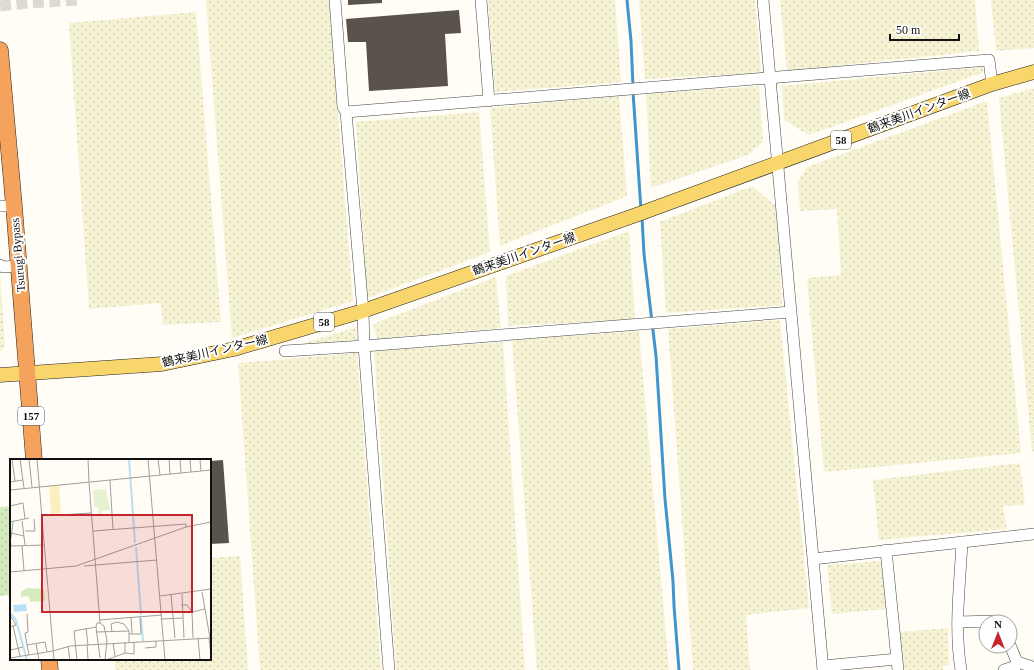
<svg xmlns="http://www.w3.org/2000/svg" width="1034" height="670" viewBox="0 0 1034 670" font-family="'Times New Roman','Noto Sans JP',serif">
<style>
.farmland{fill:url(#farmland-dots)}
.grass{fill:url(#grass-dots)}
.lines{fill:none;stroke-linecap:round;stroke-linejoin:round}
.stream{stroke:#3f96cf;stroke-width:3}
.building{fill:#5a524d}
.minor-tunnel{stroke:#dbdad3;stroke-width:11;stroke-dasharray:11 5.5;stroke-linecap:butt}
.minor-casing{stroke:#444;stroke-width:12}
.major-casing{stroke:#222;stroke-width:15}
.highway-casing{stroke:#222;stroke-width:17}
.minor{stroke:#fff;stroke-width:11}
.major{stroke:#f9d66b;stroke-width:14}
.highway{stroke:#f5a25d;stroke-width:16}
.labels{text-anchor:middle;stroke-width:4;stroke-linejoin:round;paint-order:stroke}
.shield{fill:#fff;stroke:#585858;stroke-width:1}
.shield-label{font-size:11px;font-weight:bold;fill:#111}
.street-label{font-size:12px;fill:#111;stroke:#fff}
.inset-river{fill:none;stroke:#b9e0f7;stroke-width:2}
.inset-road{fill:none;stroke:#a09f9a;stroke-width:1}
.view{fill:#c4262e;fill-opacity:0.15;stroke:#c4262e;stroke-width:2}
.inset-edge{fill:none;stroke:#111;stroke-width:2}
</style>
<defs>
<pattern id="farmland-dots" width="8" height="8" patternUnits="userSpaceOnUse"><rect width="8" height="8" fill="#f6f3d4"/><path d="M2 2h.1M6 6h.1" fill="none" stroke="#d2cfb5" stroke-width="1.8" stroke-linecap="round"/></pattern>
<pattern id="grass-dots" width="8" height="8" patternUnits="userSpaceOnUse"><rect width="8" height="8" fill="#d5ebbd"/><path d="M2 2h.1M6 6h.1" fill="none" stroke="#b6c8a1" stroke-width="1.8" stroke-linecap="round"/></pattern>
</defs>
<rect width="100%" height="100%" fill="#fffdf5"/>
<path class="farmland" d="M206 0H329L353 301 232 338Z
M488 0H615L621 82 495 92Z
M639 0H755L761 73 645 79Z
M780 0H975L979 51 787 71Z
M991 0H1034V48L996 51Z
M196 12 221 322 163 325 161 303 89 309 69 23Z
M982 67 984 72 809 135 784 120 782 86Z
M759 86 763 142 748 155 651 188 646 94Z
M1034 88V452H1032L999 98Z
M619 96 627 196 500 246 490 108Z
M987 101 1021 453 824 472 807 278 841 275 837 209 800 211 798 182 807 167Z
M479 112 490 252 367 298 356 122Z
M752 186 777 207 782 305 666 313 660 222Z
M629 231 635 319 508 326 506 276Z
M0 273 5 346 0 352Z
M496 277 501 328 377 339 373 324Z
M780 320 809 608 746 615 750 670H693L668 329Z
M356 327 357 342 295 346Z
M639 331 669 670H537L512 340Z
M503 342 525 670H396L374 351Z
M357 353 381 670H260L238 363Z
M1020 463 1025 505 1003 506 1007 529 879 540 873 480Z
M240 556 248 670H115V659H210V558Z
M881 561 887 609 832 614 827 565Z
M948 628 949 665 943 666V670H902L899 632Z"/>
<path class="grass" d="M11 506V595L0 596V507Z"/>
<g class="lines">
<path class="stream" d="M627 0 631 41 633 86
M633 92 641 210
M642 217 644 254 656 356 665 499 673 581 674 606 679 670"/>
</g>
<path class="building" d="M348 0H382V3L348 5Z
M459 10 461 33 445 34 448 86 369 91 366 42H348L346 19Z
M223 460 229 543 210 544V461Z"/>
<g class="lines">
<path class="minor-tunnel" d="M0 6 28 3 79 0"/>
<defs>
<path id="minor" d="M335 0 343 107 346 112 363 311 364 346 389 670
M481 0 489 101
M763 0 823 670
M346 112 989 60 992 84
M0 206H14
M0 265 3 267 19 266
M285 351 364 346 791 312
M886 550 898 670
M813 559 1034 534
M958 622 994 621 998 622
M1010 645 1017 662 1030 666
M823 666 897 659
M961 670C954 628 960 584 962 542
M1004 670 1016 666 1017 662"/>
<path id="major" d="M0 375 162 364 234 349 363 311 636 215 992 84 1034 72"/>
<path id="highway" d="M0 50 14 206 34 460
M49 659 50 670"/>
</defs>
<use href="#minor" class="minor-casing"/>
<use href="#major" class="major-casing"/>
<use href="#highway" class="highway-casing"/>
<use href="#minor" class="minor"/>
<use href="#major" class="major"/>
<use href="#highway" class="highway"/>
</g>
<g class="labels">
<g class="shield">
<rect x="831" y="131" width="20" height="18" rx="3"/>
<rect x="314" y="313" width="20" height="18" rx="3"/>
<rect x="18" y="407" width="26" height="18" rx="3"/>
</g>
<g class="shield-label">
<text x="841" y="144">58</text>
<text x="324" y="326">58</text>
<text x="31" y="420">157</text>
</g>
<g class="street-label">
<text transform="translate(919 111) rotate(-20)" y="4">鶴来美川インター線</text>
<text transform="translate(524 254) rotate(-19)" y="4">鶴来美川インター線</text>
<text transform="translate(18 255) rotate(-95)" y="4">Tsurugi Bypass</text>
<text transform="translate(215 351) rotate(-13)" y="4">鶴来美川インター線</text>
</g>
</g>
<g transform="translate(10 459)">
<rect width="201" height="201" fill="#fffdf5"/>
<path d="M17 129 34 130 35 142 20 143 19 137 11 138V133Z" fill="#d5ebbd"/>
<path d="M49 26 51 54 41 55 39 27Z" fill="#fbeec1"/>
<path d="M96 30 100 51 92 52V55H89L88 48H84L83 31Z" fill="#e6f2cf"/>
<path d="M16 145 17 152 4 153 3 146Z" fill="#b9e0f7"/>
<path class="inset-river" d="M119 0 125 84M126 88 131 156M1 155 6 161 17 201M131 159 133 182"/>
<path class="inset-road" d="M2 0 5 22M10 0 14 29M19 0 22 28M27 0 44 201M78 0 79 23M138 0 155 201M148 0 150 16M159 0 160 15M170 0 171 14M180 0 181 13M190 0 191 12M100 21 103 71M0 23 13 21M79 23 90 164 94 167 97 181 95 201M0 31 201 11M0 47 13 44 15 60M49 56 81 54M12 62 15 86M0 63 19 59M15 72H25L24 60M83 72 176 65V68M1 74 14 77M0 78 1 87 35 86M1 79 3 63M12 87 14 112M74 107 147 101M0 113 66 107 176 68 201 63M192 133 200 179M172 135 174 179M161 136 165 179M150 137 201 130M171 146H177L182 153M0 156 6 166 0 168M121 158 122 175M152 160 173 159M89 161 152 156M3 167 10 197M76 169 78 186M86 173 119 172V183M102 173 101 165 107 163 114 165 119 172M119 175H131L130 158M183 179 182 153 195 150M188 179 190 201M199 179 201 197M103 184 105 197M0 185 1 191 13 188M26 185 29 201M17 186 15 174 18 173 17 155M77 186 78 200M58 187 60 201M135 189 146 188V182M115 194 124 195V183M19 196 17 186 35 183 37 193M0 199 43 192 60 187 201 179M90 199 86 168 87 164H90M67 201 64 172 86 168M74 201H90M96 201 115 194V183"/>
<path class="view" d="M32 56H182V153H32Z"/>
<rect width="201" height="201" class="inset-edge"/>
</g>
<g transform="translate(998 634)"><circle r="19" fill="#ffffff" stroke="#a0a0a0"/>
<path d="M0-3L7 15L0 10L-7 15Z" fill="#c4262e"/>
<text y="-6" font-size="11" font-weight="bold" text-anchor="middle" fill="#111111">N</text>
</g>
<path d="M890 34v6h69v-6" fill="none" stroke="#111111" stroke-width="2"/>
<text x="896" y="34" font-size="12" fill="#111111" stroke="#ffffff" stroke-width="3" paint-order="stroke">50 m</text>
</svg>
